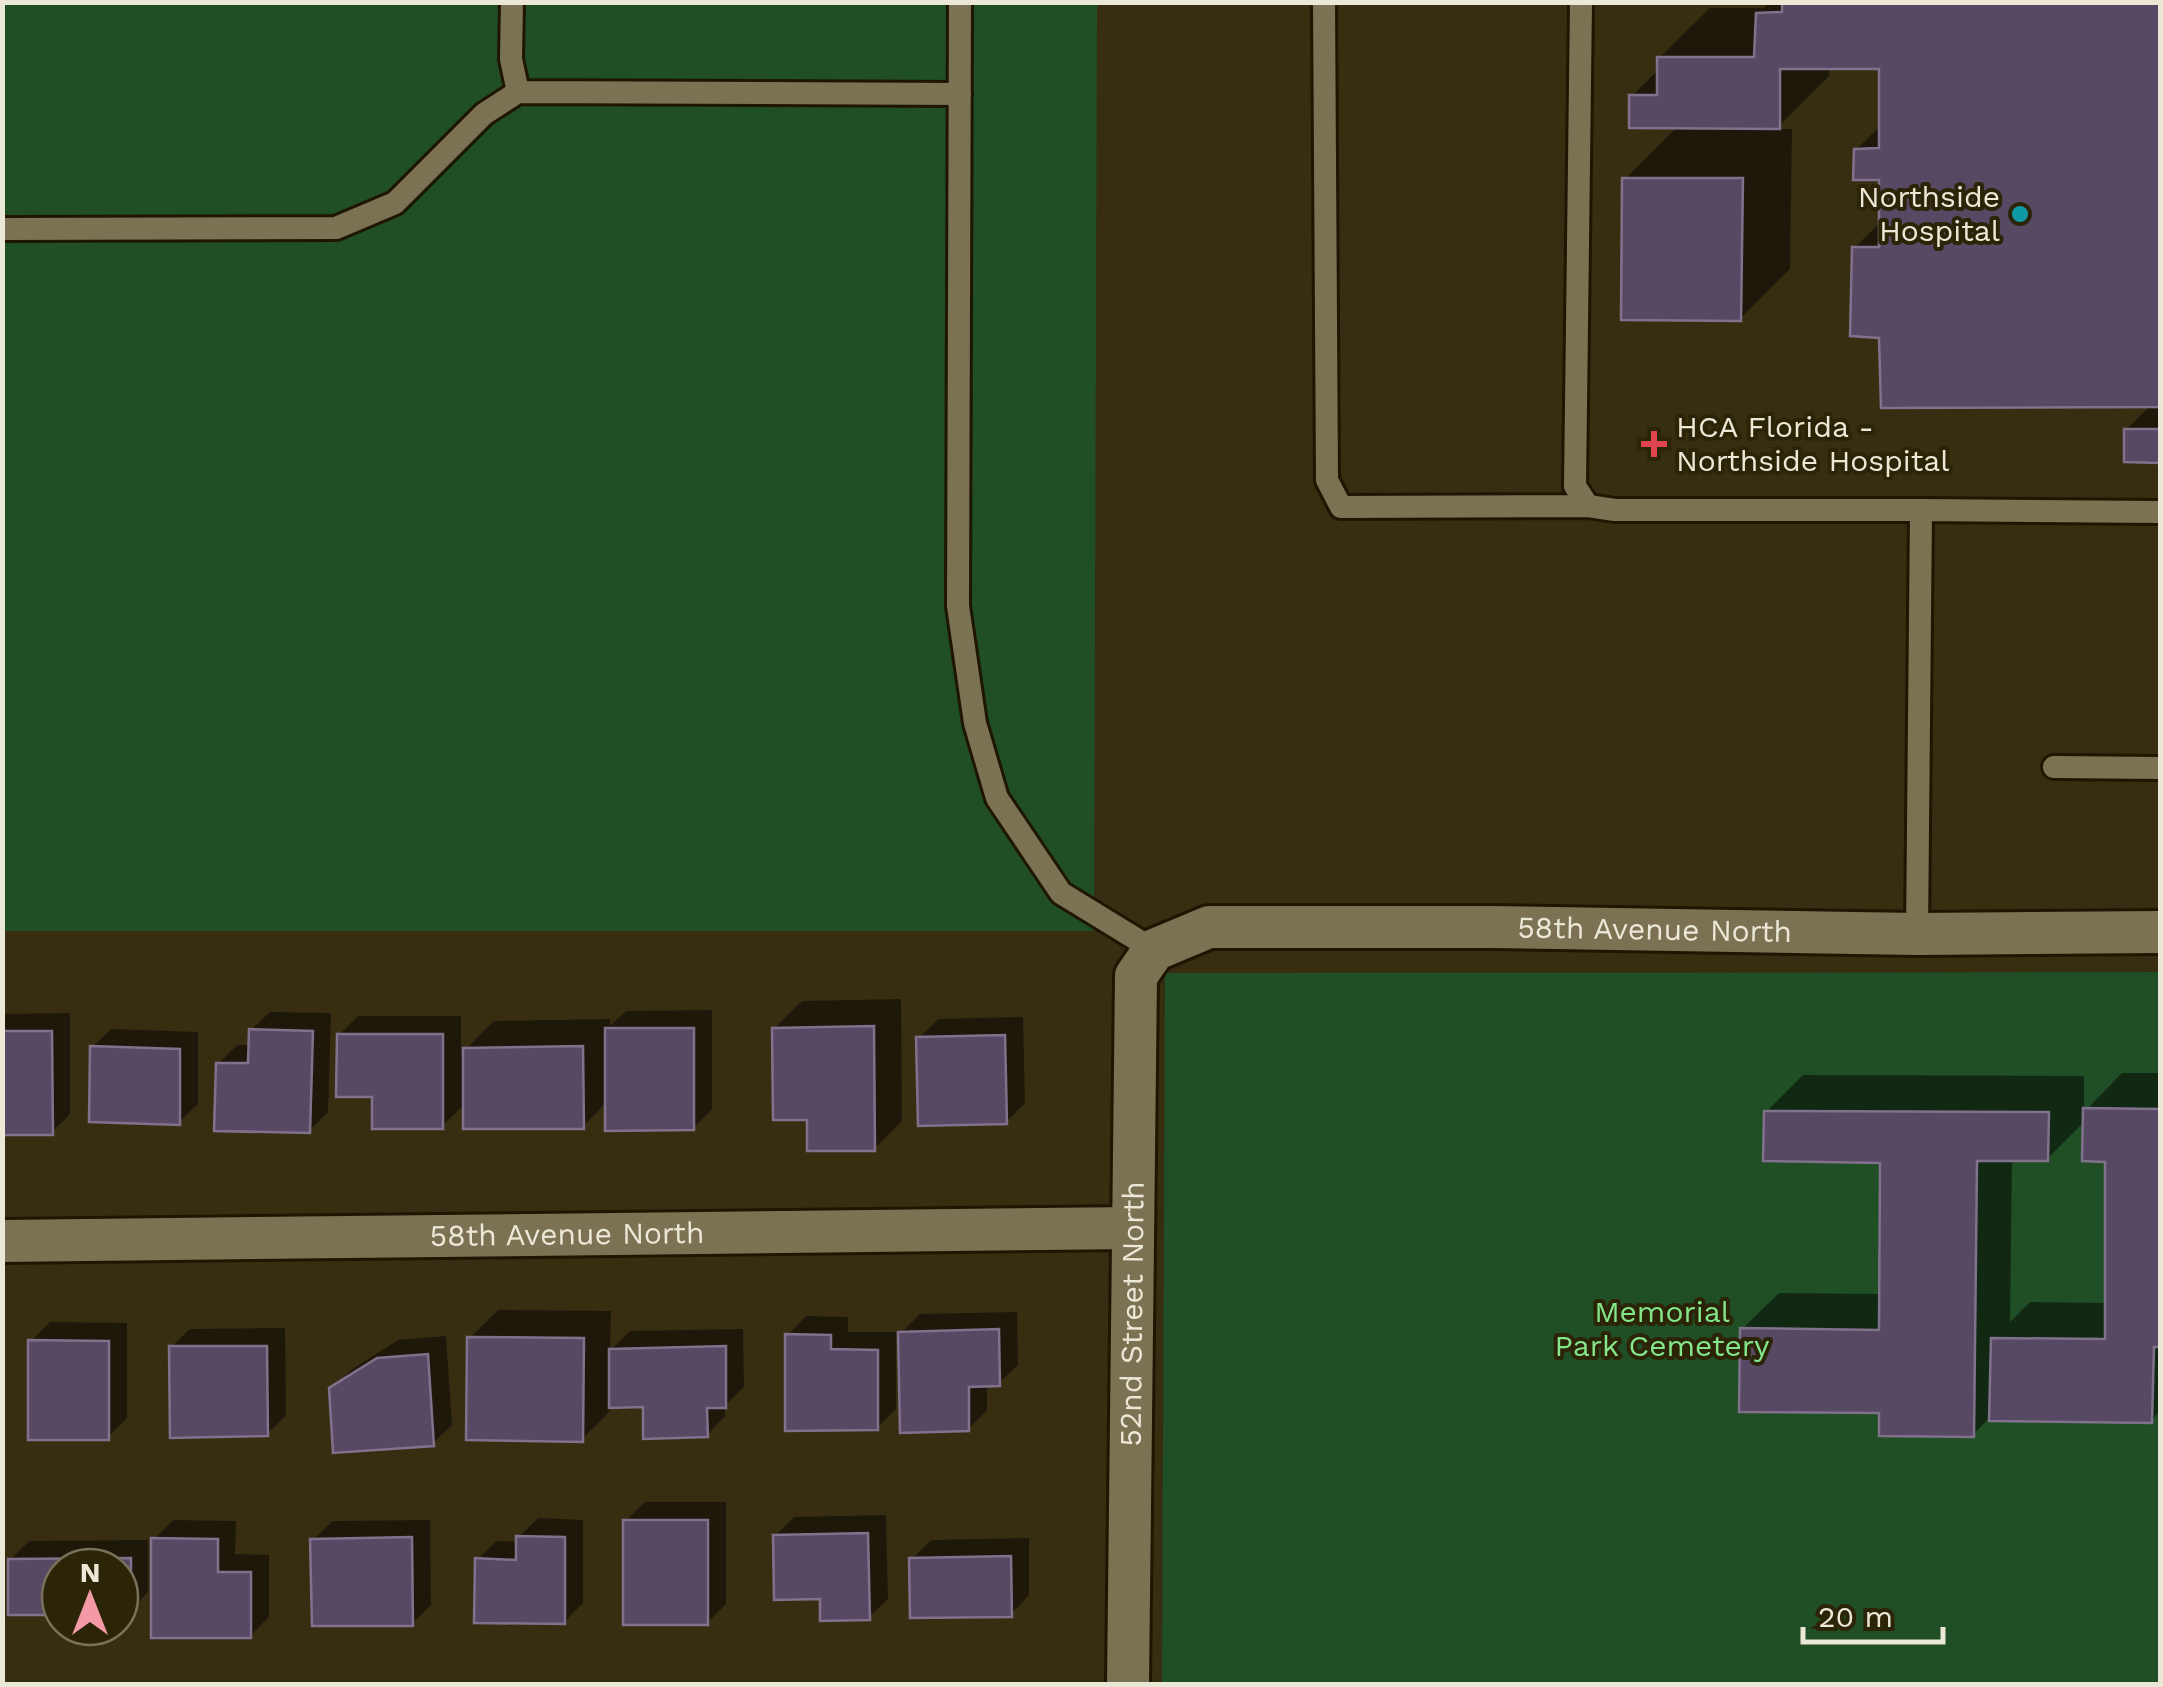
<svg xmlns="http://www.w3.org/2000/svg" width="2163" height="1687" viewBox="0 0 2163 1687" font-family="'Work Sans',sans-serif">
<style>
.green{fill:#204e25}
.shadow{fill:#0007;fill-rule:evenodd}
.building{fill:#574963;stroke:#80718c;stroke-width:2.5}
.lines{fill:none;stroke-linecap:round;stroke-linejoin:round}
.lane-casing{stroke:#1e1600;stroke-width:28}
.street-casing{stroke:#1e1600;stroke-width:48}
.lane{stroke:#7b7253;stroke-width:22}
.street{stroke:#7b7253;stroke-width:42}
.culture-dot{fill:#0f9aa8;stroke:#2c2407;stroke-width:4}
.health-dot{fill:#e0444e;stroke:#2c2407;stroke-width:4}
.labels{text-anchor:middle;stroke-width:8;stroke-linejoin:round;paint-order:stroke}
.poi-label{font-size:30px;fill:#ece8d7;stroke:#2c2407;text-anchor:end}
.street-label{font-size:30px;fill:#ece8d7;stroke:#2c2407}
.park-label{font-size:30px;fill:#83e68b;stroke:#2c2407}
</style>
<rect width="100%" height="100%" fill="#372e12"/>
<path class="green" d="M2 3H1097L1094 931H3Z
M2160 972V1684H1162L1165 973Z"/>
<path class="shadow" d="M1769 2H2160V461L2126 460V430L2151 405 1882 335 1854 248 1882 221V177L1856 150 1882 124V67H1829V76L1776 129H1792L1790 269 1740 319 1625 179 1678 126 1632 96 1659 69V58L1710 8H1764Z
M901 999 902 1121 874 1149 810 1118 774 1029 802 1001Z
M712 1010V1109L693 1128 607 1102 583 1126 466 1103 442 1126 374 1094 339 1035 358 1016H461V1054L494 1021 610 1019V1026L626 1011Z
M270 1012 331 1013 328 1112 309 1131 218 1064 237 1045H251V1030Z
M70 1013V1114L52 1132H2V1014Z
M1023 1017 1025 1103 1006 1122 919 1038 938 1019Z
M111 1029 198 1032V1104L179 1122 92 1047Z
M2122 1073H2160V1411L2151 1421 1989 1418 1973 1435 1881 1411 1742 1329 1779 1293 1881 1294 1883 1160 1766 1112 1803 1075 2084 1076V1112ZM2086 1120 2108 1160 2107 1303 2030 1302 2010 1322 2012 1158 2047 1159Z
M498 1310 611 1311 610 1351 630 1331 743 1329 744 1387 725 1406V1416L707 1435 645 1404 610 1406V1411L582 1439 470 1338Z
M1017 1312 1018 1365 999 1383 987 1384V1410L968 1429 901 1336H898L920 1314Z
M806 1316 848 1317V1332H896V1409L877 1428 788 1335Z
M50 1322 127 1323V1418L108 1437 31 1341Z
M285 1328 286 1415 267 1434 171 1347 190 1329Z
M446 1336 452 1425 433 1443 332 1389 351 1370 398 1340Z
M645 1502H726V1604L707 1623 626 1521Z
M886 1515 888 1599 869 1617 823 1596 775 1536 794 1517Z
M538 1518 583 1520V1603L564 1622 477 1560 496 1541 519 1542V1537Z
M173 1520 236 1521 235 1554 269 1555V1617L250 1636 154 1539Z
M430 1520 431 1605 412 1624 313 1540 332 1521Z
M1029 1538V1595L1011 1614 912 1559 931 1540Z
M148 1540V1592L130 1611H120V1567H60V1612L10 1560 29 1541Z"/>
<path class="building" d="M1782 2H2160V407L1881 408 1879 338 1850 336 1852 247H1879V180H1853L1854 149 1879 148V69H1780V129L1629 128V95H1657V57H1754L1756 13 1782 12Z
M1622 178H1743L1741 321 1621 320Z
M2124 429H2160V463L2124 462Z
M874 1026 875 1151H807V1120H773L772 1028Z
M605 1028H694V1130L605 1131Z
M249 1029 313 1031 310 1133 214 1131 216 1063H248Z
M2 1031H52L53 1135H2Z
M337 1034H443V1129H372V1097H336Z
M1005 1035 1007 1124 918 1126 916 1037Z
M90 1046 180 1049V1125L89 1122Z
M583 1046 584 1129H463V1048Z
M2083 1108 2160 1109V1347H2154L2152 1423 1989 1421 1991 1338 2105 1339V1162L2082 1161Z
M1764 1111 2049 1112 2048 1161H1977L1974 1437 1879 1436V1413L1739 1412 1740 1328 1879 1330 1880 1163 1763 1161Z
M999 1329 1000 1386 969 1387V1431L900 1433 898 1332Z
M785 1334 831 1335V1349L878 1350V1430L785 1431Z
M467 1337 584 1338 583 1442 466 1440Z
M28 1340 109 1341V1440H28Z
M169 1346H267L268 1436 170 1438Z
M726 1346V1408H707L708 1437 643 1439V1407L609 1408V1349Z
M428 1354 434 1446 333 1453 329 1388 377 1358Z
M623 1520H708V1625H623Z
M868 1533 870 1620 820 1621V1599L774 1600 773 1535Z
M516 1536 565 1537V1624L474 1623 475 1558 516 1560Z
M412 1537 413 1626H312L310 1539Z
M151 1538 218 1539V1572H251V1638H151Z
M1011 1556 1012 1617 910 1618 909 1558Z
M131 1558V1614H120V1567H60V1615H8V1559Z"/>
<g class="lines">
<defs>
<path id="lane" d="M512 2 511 59 518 92
M960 2 958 606 975 723 997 798 1061 893 1154 950
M1324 2 1327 480 1341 507 1588 506
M1581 2 1575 486 1588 506 1615 510H1921
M2 229 336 228 395 203 484 114 518 92 960 94
M2054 767 2160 768
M1917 934 1921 510 2160 512"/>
<g id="street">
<path id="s1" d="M2 1241 1133 1228"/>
<path id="s2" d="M1128 1684 1136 976 1154 950 1209 927H1491L1917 934 2160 932"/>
</g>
</defs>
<use href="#lane" class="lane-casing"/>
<use href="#street" class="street-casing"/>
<use href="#lane" class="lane"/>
<use href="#street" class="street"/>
</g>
<circle class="culture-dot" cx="2020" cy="214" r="10"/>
<path class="health-dot" d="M1649 429h10v10h10v10h-10v10h-10v-10h-10v-10h10z"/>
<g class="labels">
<g class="poi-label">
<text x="2000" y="207">Northside<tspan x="2000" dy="34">Hospital</tspan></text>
<text x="1676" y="437" text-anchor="start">HCA Florida -<tspan x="1676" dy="34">Northside Hospital</tspan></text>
</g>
<g class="street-label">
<text dy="10" stroke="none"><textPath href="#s2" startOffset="1245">58th Avenue North</textPath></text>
<text dy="10" stroke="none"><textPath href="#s1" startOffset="565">58th Avenue North</textPath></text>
<text dy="10" stroke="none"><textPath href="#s2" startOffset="370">52nd Street North</textPath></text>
</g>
<g class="park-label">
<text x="1662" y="1322">Memorial<tspan x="1662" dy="34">Park Cemetery</tspan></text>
</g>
</g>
<rect width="2163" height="1687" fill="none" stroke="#ece8d7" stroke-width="10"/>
<g transform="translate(90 1597)"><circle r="48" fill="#2c2407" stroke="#79725a" stroke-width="2.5"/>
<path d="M0-8L18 38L0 25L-18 38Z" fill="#f49aa6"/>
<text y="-15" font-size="28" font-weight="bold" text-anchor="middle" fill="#ece8d7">N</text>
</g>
<path d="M1803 1627v15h140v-15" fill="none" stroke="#ece8d7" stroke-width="5"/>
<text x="1818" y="1627" font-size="30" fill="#ece8d7" stroke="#2c2407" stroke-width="8" paint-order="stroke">20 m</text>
</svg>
